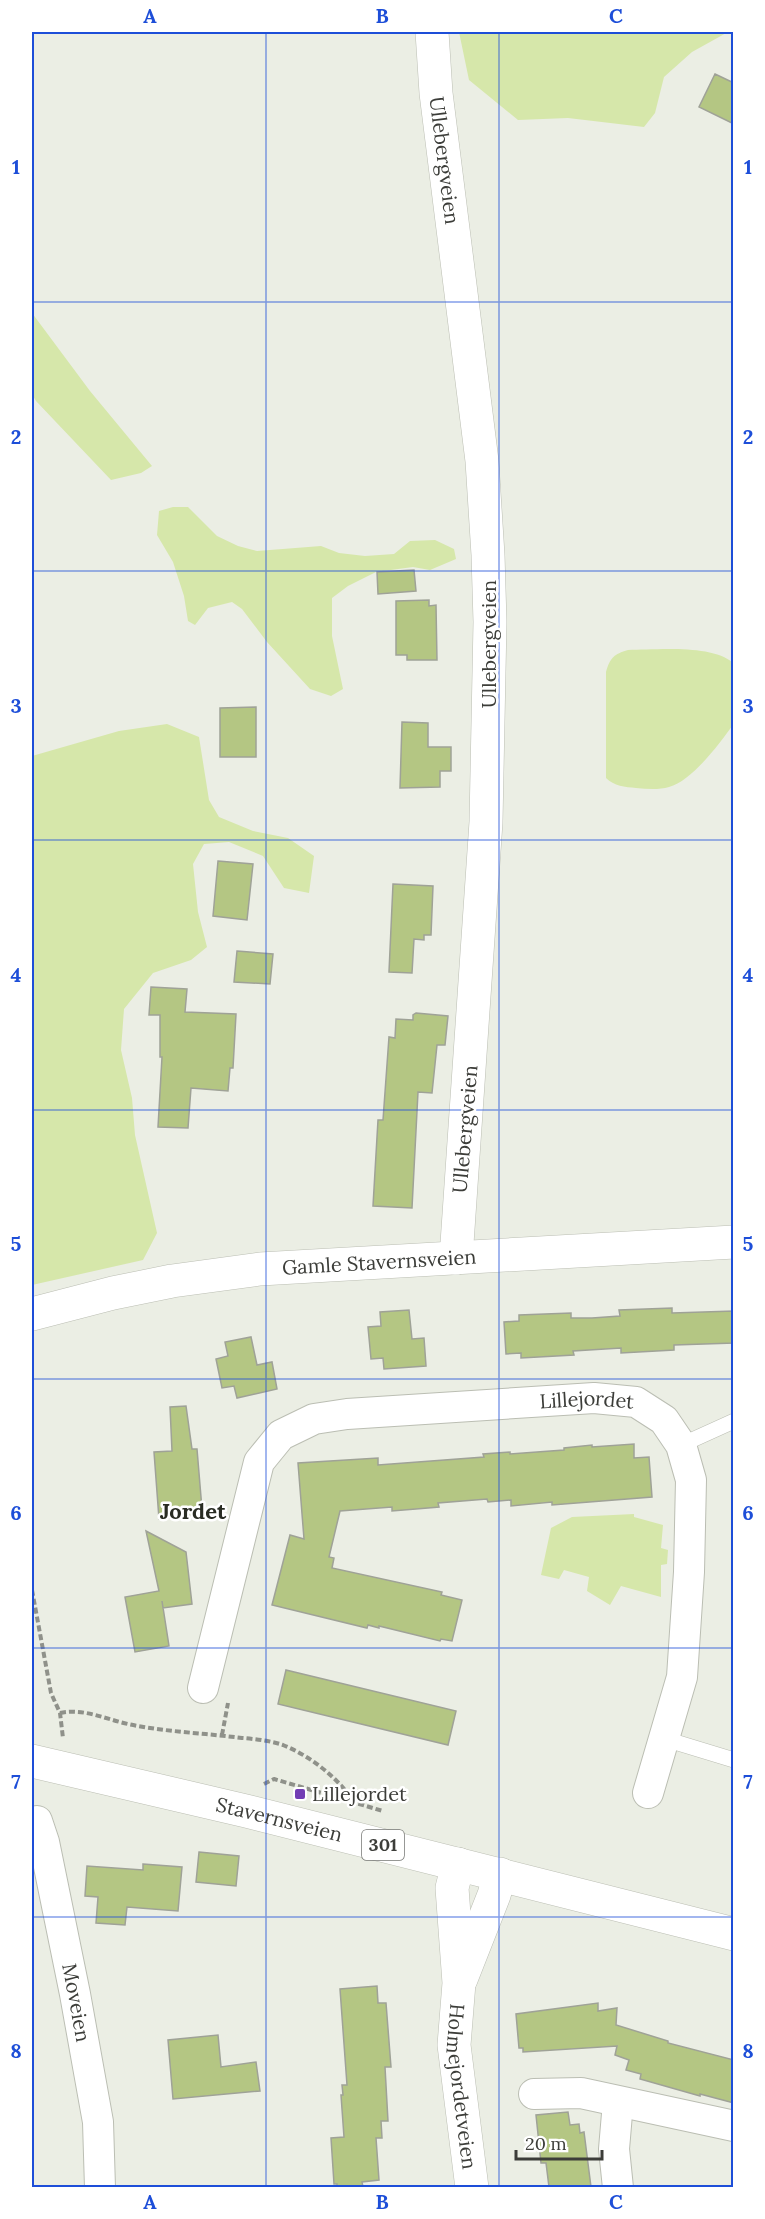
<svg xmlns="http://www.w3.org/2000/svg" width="765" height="2219" viewBox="0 0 765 2219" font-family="Lora,serif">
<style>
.green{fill:#d6e7aa}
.building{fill:#b4c683;stroke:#9fa297;stroke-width:1.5}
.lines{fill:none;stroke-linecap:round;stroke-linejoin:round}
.service-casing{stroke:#bbbeb3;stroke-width:16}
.minor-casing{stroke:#bbbeb3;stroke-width:32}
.tertiary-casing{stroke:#bbbeb3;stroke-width:34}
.primary-casing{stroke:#bbbeb3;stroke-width:34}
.path{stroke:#8f918a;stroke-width:4;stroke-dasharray:6 3;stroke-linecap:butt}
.service{stroke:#fff;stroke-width:15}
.minor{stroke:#fff;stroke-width:30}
.tertiary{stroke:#fff;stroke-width:33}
.primary{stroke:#fff;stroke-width:33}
.grid{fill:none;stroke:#1d4ed8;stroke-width:1.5;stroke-opacity:0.55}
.poi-dot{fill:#723db4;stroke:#fff;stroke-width:2}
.labels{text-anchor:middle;stroke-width:5;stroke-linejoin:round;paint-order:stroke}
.shield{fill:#fff;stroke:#767774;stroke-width:1.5}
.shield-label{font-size:18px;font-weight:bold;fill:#3c3d39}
.street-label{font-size:20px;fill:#3c3d39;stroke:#fff}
.poi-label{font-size:20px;fill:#3c3d39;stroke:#fff;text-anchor:start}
.quarter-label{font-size:22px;font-weight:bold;fill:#292c23;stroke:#fff}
.neatline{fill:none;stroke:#1d4ed8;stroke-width:2}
.grid-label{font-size:20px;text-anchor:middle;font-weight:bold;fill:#1d4ed8}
</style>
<rect width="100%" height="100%" fill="#ebeee4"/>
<path class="green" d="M459 32H728L692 52 664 77 655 113 644 127 568 118 518 120 469 80Z
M32 313 90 391 152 466 141 473 111 480 36 401 32 394Z
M173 507H188L217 536 238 546 257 551 321 546 339 553 365 556 394 554 410 541 435 540 454 549 456 559 430 570 413 567 376 572 348 586 332 598V636L343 689 331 696 310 689 267 642 242 609 232 602 208 608 195 625 188 621 184 596 173 562 157 535 159 511Z
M628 650C655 650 712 644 733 663V725C719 744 692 781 669 787 659 790 647 789 636 788 625 787 614 786 606 778V672C610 658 614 654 628 650Z
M167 724 199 737 209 800 219 817 253 831 288 838 314 856 309 893 284 888 263 856 229 842 204 844 193 864 198 912 207 947 191 960 153 973 124 1009 121 1050 132 1098 135 1135 157 1233 143 1260 32 1285V756L119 731Z
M634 1514V1517L663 1525 661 1548 668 1550 667 1564 661 1565V1597L621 1586 610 1605 587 1591 589 1577 564 1570 559 1579 541 1575 551 1528 572 1517Z"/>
<path class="building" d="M715 74 734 83V124L699 107Z
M414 570 416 591 378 594 377 572Z
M429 600V606L436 605 437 660H407V655H396V601Z
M256 707V757H220V708Z
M402 722 428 723V747H451V771H440V787L400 788Z
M218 861 253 864 247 920 213 916Z
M393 884 433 886 431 935H424V940L414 939 412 973 389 972Z
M237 951 273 954 270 984 234 982Z
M151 987 187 989 185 1012 236 1014 233 1068H230L228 1091 191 1088 188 1128 158 1127 162 1057H160V1015H149Z
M416 1013 448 1016 445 1045H437L432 1093 418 1092 412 1208 373 1206 378 1120H383L389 1037 395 1038 396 1019 413 1020V1015Z
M672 1308V1313L734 1311V1343L674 1345V1350L621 1353V1348L573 1351 574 1355 521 1358V1353L506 1354 504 1322 519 1321V1315L571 1313V1318H592L620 1316 619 1310Z
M409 1310 412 1339 424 1338 426 1366 384 1369 383 1358 371 1359 368 1327 381 1326 380 1312Z
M251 1337 257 1365 272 1362 277 1389 237 1398 234 1386 222 1388 216 1359 228 1356 225 1342Z
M186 1406 192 1449H197L202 1509 195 1516 159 1519 154 1452 172 1451 170 1407Z
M634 1444V1458L649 1457 652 1497 552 1505V1502L511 1506V1500L488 1502 487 1499 438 1503 439 1507 416 1509 392 1511V1507L340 1511 329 1557 334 1558 332 1568 442 1592 441 1595 462 1600 452 1641 441 1639 440 1641 379 1626V1628L368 1625 367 1628 272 1605 290 1535 304 1539 298 1463 378 1458V1465L484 1457 483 1454 510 1452V1454L564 1450V1448L592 1445V1447Z
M146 1531 186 1552 192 1604 163 1608 162 1601 169 1646 135 1652 125 1597 159 1591Z
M286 1670 456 1711 448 1745 278 1704Z
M199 1852 239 1856 236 1886 196 1882Z
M143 1864 182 1867 178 1911 127 1907 125 1925 96 1923 98 1897 85 1896 87 1866 143 1870Z
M377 1986 378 2003H386L391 2067H385L388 2121H381L382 2138H376L379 2180 362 2182 363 2187H337V2184H334L331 2138 344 2137 341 2095H343L342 2085H347L340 1989Z
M598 2003V2011L617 2008 616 2025 668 2041V2043L734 2060V2103L700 2094V2096L640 2079 641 2074 626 2070 629 2060 615 2055 617 2046 523 2052V2048H519L516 2014Z
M218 2035 221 2067 256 2062 260 2091 173 2099 168 2040Z
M568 2112 570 2125 579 2124 580 2133 584 2132 591 2187H549L546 2163H541L536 2115Z"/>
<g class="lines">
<defs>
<path id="service" d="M681 1445 734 1421
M665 1739 734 1760"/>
<g id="minor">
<path id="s1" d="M203 1688 259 1462 281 1435 314 1419 347 1414 594 1398 636 1402 664 1420 681 1445 691 1480 689 1572 682 1677 648 1793"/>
<path id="s2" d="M37 1821 44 1842 75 1994 98 2122 100 2188"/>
<path d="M534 2094 581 2093 734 2126"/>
<path d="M618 2102 614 2149 618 2188"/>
</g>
<g id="tertiary">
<path id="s3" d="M432 32 436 93 482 461 488 555 490 622 486 822 456 1258"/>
<path id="s4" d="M32 1314 113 1293 172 1281 260 1269 734 1242"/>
<path id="s5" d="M458 1864 452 1888 459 1983 454 2045 472 2188"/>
<path d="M461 1979 494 1895 500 1874"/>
</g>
<g id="primary">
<path id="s6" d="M32 1761 246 1811 734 1934"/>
</g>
</defs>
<use href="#service" class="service-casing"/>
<use href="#minor" class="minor-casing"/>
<use href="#tertiary" class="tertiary-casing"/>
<use href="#primary" class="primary-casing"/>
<path class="path" d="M32 1590 51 1693 60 1713 63 1738
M60 1713C84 1708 105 1719 128 1724 165 1732 204 1733 242 1738 256 1739 271 1741 283 1745 308 1755 333 1774 349 1795L348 1801
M222 1735 228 1703
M264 1784 274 1779 383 1811"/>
<use href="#service" class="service"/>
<use href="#minor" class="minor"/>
<use href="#tertiary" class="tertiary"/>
<use href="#primary" class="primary"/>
</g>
<path class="grid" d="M266 32V2188M499 32V2188M32 302H734M32 571H734M32 840H734M32 1110H734M32 1379H734M32 1648H734M32 1917H734"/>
<rect class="poi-dot" x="294" y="1788" width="12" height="12" rx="3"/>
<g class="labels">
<rect class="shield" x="362" y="1830" width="42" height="30" rx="4.5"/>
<g class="shield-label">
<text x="383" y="1851">301</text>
</g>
<g class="street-label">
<text dy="7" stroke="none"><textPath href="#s3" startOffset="129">Ullebergveien</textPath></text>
<text transform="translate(489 644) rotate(-90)" y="7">Ullebergveien</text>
<text transform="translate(465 1129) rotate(-85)" y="7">Ullebergveien</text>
<text dy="7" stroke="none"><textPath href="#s4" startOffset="352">Gamle Stavernsveien</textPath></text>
<text dy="7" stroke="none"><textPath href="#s1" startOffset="578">Lillejordet</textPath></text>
<text dy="7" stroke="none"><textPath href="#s6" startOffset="254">Stavernsveien</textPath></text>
<text dy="7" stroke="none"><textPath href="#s2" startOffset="186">Moveien</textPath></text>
<text dy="7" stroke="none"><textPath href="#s5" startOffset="224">Holmejordetveien</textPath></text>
</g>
<g class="poi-label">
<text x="312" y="1801">Lillejordet</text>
</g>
<g class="quarter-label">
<text x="193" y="1519">Jordet</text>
</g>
</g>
<rect width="765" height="2219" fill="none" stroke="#ffffff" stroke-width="66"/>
<path d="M516 2150v9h86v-9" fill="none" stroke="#3c3d39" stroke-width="3"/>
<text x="525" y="2150" font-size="18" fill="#3c3d39" stroke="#ffffff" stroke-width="4.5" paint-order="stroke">20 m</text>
<rect x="33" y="33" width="699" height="2153" class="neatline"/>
<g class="grid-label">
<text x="150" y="23">A</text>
<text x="382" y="23">B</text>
<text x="616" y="23">C</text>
<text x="16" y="174">1</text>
<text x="748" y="174">1</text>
<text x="16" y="444">2</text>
<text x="748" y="444">2</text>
<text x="16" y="713">3</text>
<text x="748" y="713">3</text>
<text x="16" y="982">4</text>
<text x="748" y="982">4</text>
<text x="16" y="1251">5</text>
<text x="748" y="1251">5</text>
<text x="16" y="1520">6</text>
<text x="748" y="1520">6</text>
<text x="16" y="1789">7</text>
<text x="748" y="1789">7</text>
<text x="16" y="2058">8</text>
<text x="748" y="2058">8</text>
<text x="150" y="2209">A</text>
<text x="382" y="2209">B</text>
<text x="616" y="2209">C</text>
</g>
</svg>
